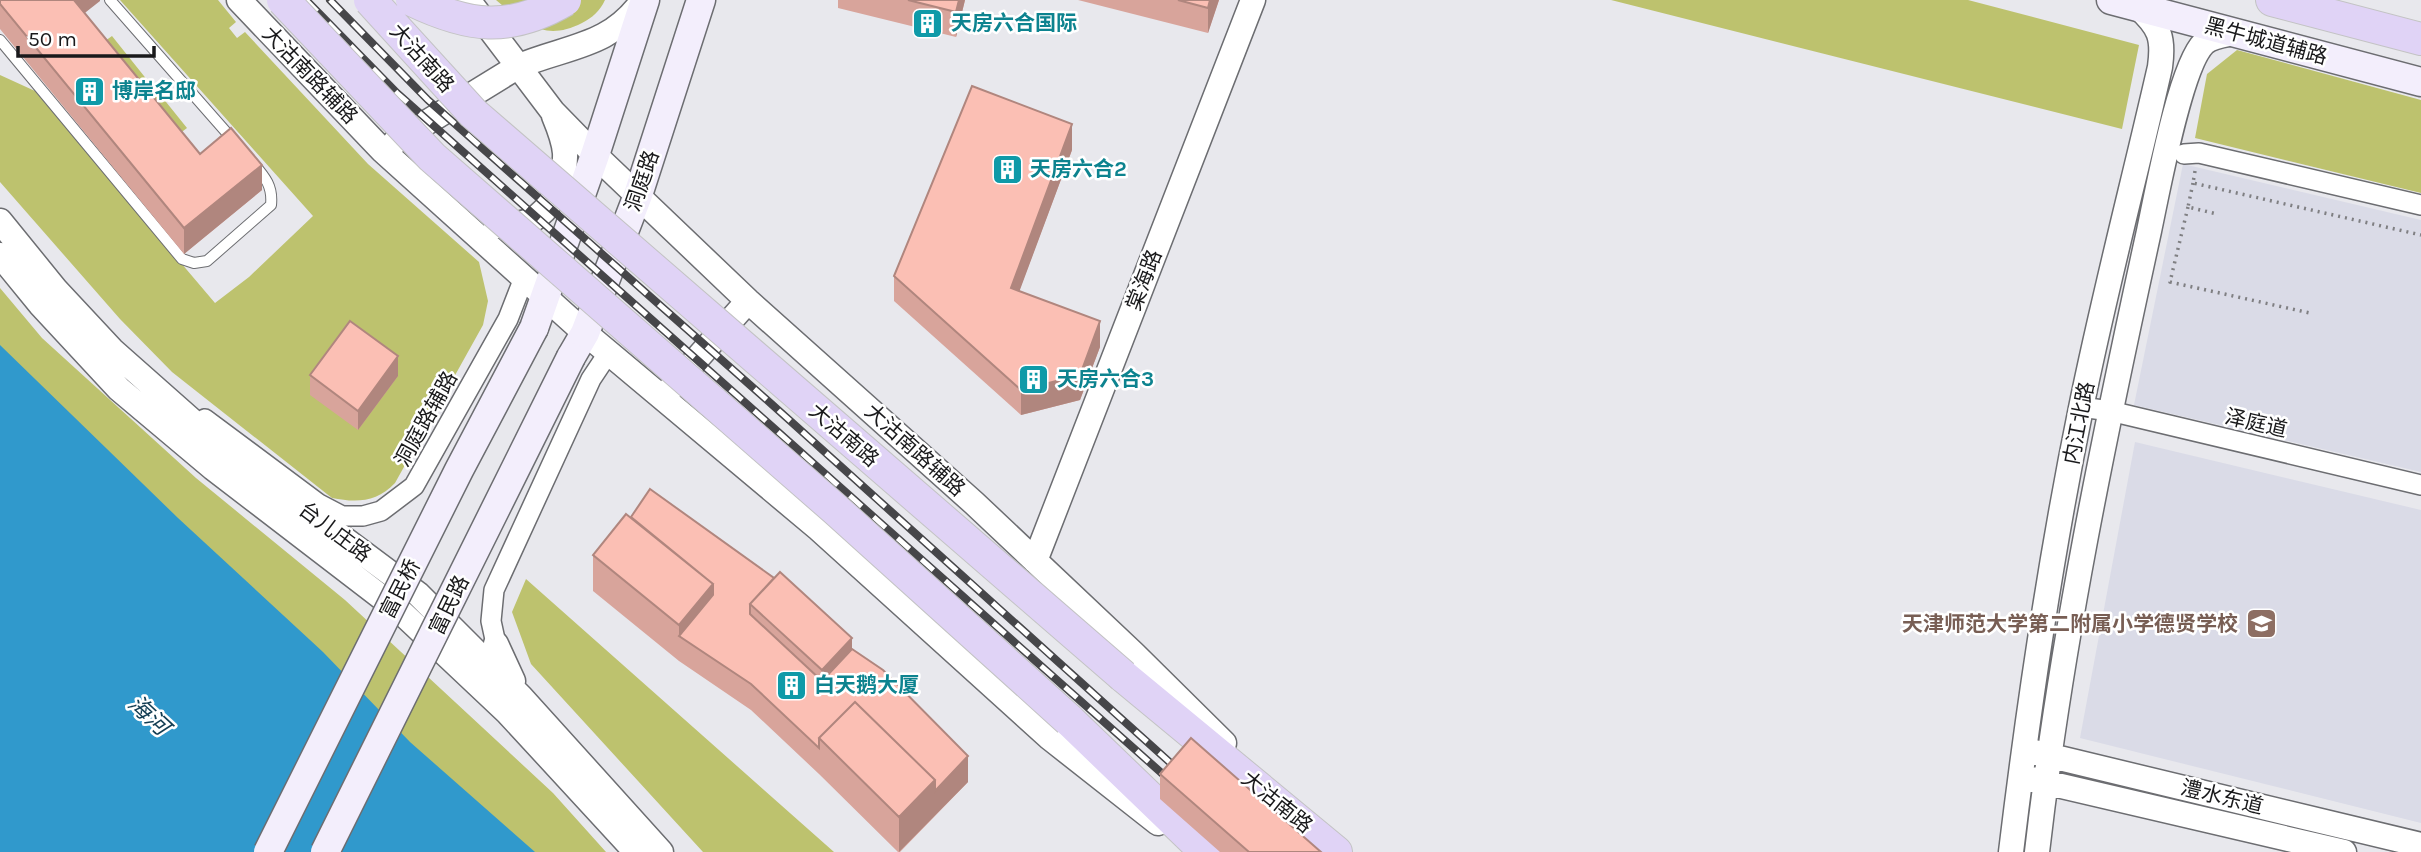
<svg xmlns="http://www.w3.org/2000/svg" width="2421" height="852" viewBox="0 0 2421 852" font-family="Karla,'Noto Sans SC',sans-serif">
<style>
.built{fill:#dadbe7}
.green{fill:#bdc26e}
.water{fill:#3099cc}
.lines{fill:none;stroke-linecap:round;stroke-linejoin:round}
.service-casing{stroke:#6c6d71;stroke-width:12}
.minor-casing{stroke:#6c6d71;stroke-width:22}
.tertiary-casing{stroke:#6c6d71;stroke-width:27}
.secondary-casing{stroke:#6c6d71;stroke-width:31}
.trunk-casing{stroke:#c3c3c4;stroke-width:34}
.path{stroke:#7f7f82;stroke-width:3.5;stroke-dasharray:2 5;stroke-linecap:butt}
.service{stroke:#fff;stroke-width:10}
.minor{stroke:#fff;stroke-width:19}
.tertiary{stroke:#fff;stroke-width:24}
.secondary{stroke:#f3eefc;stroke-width:28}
.trunk{stroke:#e0d3f6;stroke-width:32}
.rail-casing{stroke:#464649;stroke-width:8}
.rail{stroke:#fff;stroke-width:5;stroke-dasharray:16;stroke-linecap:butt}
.secondary-bridge-casing{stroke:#6c6d71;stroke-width:31;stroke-linecap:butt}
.trunk-bridge-casing{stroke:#c3c3c4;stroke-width:34;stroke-linecap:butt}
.secondary-bridge{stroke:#f3eefc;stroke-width:28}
.trunk-bridge{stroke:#e0d3f6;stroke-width:32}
.wall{fill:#d8a49b}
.shaded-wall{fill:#b0867e}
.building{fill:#fbbfb4;stroke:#b0867e;stroke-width:2}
.labels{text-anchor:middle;stroke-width:5;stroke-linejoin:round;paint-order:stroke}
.culture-label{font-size:21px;font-weight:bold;fill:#0d838f;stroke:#fff;text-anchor:start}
.street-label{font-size:21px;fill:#19191b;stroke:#fff}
.education-label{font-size:21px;font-weight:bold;fill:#785e54;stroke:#fff;text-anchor:end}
.water-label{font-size:23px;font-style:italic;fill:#113c52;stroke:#fff}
</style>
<rect width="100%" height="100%" fill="#e8e8ed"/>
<path class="built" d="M2183 164 2421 220V472L2134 405Z
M2135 442 2421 510V823L2080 738Z"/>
<path class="green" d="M120 0H218L236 22 229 28 237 38 245 32 368 164 479 262 488 301 483 325 395 483C377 502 357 503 332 498L172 372 120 319 0 182V75L35 91 215 303 249 277 313 216Z
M496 0H605C600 11 592 18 582 23 545 42 524 24 496 0Z
M1611 0H1968L2139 45 2122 129Z
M112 36 148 81 142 87 105 41Z
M2237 50 2421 100V193L2195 138 2207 74Z
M154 87 187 128 179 134 146 93Z
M0 288 42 338 196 478 345 600 553 793 606 852H0Z
M526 579 834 852H703L531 664 512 612Z"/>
<path class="water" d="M0 345 178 518 323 652 410 742 535 852H0Z"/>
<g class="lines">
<defs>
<path id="service" d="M110 0 234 141
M0 40 182 259 194 263 207 261 271 205C273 186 265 177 253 163"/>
<path id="minor" d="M2184 154 2199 153 2421 205
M2081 407 2110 411 2421 485
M205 419 319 504 342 516H363L381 511 414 486 508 319 524 278
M496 644 491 621 494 590 591 379 609 352"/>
<path id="tertiary" d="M239 0 382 150 585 333 819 529 1050 738 1158 823
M468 0 553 112 595 155 748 301 974 503 1135 655 1224 743
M395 142 517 67C565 46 610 48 643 0
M0 221 56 290 112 350 225 450 418 594 521 697 661 852
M496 226C509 225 527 225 538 216 555 203 566 174 565 153 564 140 559 128 554 116
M0 255 40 304 119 389 213 468 402 613 508 713 636 852
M671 388 748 301
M1035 561 1253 0
M496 644 513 681
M2034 752 2421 845
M2031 779 2344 852
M2011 852C2029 703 2051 555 2081 408 2104 294 2134 181 2160 67 2164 38 2160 27 2138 7
M2037 852C2061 643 2104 437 2149 231 2157 194 2180 66 2204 43 2212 36 2224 35 2234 33"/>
<path id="secondary" d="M2111 0 2421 82
M534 328 595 155 645 0
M571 357 585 333 638 195 701 0"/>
<path id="trunk" d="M2272 0 2421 39
M1123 676 1336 852
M1069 720 1206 852"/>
</defs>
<use href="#service" class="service-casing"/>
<use href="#minor" class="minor-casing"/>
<use href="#tertiary" class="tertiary-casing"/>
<use href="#secondary" class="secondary-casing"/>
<use href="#trunk" class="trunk-casing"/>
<path class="path" d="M2195 171 2193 183 2421 235
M2193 183 2188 207 2217 214
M2188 207 2170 282 2310 313"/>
<use href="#service" class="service"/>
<use href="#minor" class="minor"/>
<use href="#tertiary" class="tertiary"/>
<use href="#secondary" class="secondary"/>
<use href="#trunk" class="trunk"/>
<defs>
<path id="rail" d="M306 0 397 93 1175 785
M330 0 428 100 767 400 1185 776"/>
</defs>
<use href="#rail" class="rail-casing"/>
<use href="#rail" class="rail"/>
<defs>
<path id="secondary-bridge" d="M268 852 459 470 534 328
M325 852 571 357"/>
<path id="trunk-bridge" d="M283 0 432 157 835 509 1069 720
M370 0 473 113 1123 676
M412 0C468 27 509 33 565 0"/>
</defs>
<use href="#secondary-bridge" class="secondary-bridge-casing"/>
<use href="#trunk-bridge" class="trunk-bridge-casing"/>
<use href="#secondary-bridge" class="secondary-bridge"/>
<use href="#trunk-bridge" class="trunk-bridge"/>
</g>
<path class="wall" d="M0 0H100L84 13 200 154 262 190 184 254 0 29Z
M838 0H965L956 37 838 8Z
M1078 0H1219L1208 33Z
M1072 150 1019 291 1100 347 1080 400 1021 415 894 301V276Z
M310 375 398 376 358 430 310 395Z
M631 517 852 649 968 782 900 852H898L819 774 751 710 679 661 593 591V555Z
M1160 774 1321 852H1220L1160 799Z"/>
<path class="shaded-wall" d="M72 0H100V1L72 23Z
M959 0H965L956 37V12Z
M1210 0H1219L1208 33V8Z
M1072 124V150L1011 314V288Z
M262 165V190L184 254V228Z
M1100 321V347L1080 400 1021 415V390Z
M398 356V376L358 430V411Z
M713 584V620L679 636V625Z
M852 638V674L822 706V670Z
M968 756V782L899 852V817L935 780Z"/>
<path class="building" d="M0 0H74L200 154 231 128 262 165 184 228 0 4Z
M908 0H959L956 12Z
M1178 0H1210L1208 8Z
M972 86 1072 124 1011 288 1100 321 1080 375 1021 390 894 276Z
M350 321 398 356 358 411 310 375Z
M650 489 774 578 750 604V614L822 681 852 649 883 670 968 756 935 791V780L855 702 819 738V748L751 684 679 636 713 595V584L631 517Z
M626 514 713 584 679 625 593 555Z
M780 572 852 638 822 670 750 604Z
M855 702 935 780 899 817 819 738Z
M1191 738 1321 852H1249L1160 774Z"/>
<defs>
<symbol id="building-square" viewBox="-11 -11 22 22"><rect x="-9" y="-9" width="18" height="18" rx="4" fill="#0f9aa8" stroke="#fff"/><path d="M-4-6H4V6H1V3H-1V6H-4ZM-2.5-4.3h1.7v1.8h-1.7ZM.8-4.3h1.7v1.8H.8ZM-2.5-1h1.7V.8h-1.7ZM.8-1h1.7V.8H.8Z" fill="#fff"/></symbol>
<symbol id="school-square" viewBox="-11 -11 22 22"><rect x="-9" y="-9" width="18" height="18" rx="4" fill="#8d6e63" stroke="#fff"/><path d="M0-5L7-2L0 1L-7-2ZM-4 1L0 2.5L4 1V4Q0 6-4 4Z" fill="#fff"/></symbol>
</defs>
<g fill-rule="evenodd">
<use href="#building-square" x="910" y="6" width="35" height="35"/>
<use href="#building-square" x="72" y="74" width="35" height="35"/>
<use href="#building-square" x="990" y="152" width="35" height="35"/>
<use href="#building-square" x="1016" y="362" width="35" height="35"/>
<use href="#school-square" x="2244" y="606" width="35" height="35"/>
<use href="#building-square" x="774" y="668" width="35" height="35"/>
</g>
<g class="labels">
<g class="culture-label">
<text x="951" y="30">天房六合国际</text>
<text x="112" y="98">博岸名邸</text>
<text x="1030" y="176">天房六合2</text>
<text x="1057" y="386">天房六合3</text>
<text x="814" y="692">白天鹅大厦</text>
</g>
<g class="street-label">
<text transform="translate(2266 41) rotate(15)" y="7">黑牛城道辅路</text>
<text transform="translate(422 58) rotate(48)" y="7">大沽南路</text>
<text transform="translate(310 75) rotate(46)" y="7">大沽南路辅路</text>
<text transform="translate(642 181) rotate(-71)" y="7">洞庭路</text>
<text transform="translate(1144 280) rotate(-69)" y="7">棠海路</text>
<text transform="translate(426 419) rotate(-61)" y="7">洞庭路辅路</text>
<text transform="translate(2079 423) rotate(-79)" y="7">内江北路</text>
<text transform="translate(2256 423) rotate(13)" y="7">泽庭道</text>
<text transform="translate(844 435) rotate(41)" y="7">大沽南路</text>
<text transform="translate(915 450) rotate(42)" y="7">大沽南路辅路</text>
<text transform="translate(335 532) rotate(37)" y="7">台儿庄路</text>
<text transform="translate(400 589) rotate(-63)" y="7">富民桥</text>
<text transform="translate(449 605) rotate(-64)" y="7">富民路</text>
<text transform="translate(2222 797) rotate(14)" y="7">澧水东道</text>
<text transform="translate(1277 802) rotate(39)" y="7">大沽南路</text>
</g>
<g class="education-label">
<text x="2238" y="631">天津师范大学第二附属小学德贤学校</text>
</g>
<g class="water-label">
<text transform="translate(149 715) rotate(43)" y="8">海河</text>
</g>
</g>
<path d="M18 46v10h136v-10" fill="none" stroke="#19191b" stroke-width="3.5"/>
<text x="28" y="46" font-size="21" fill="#19191b" stroke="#ffffff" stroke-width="5" paint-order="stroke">50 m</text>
</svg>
